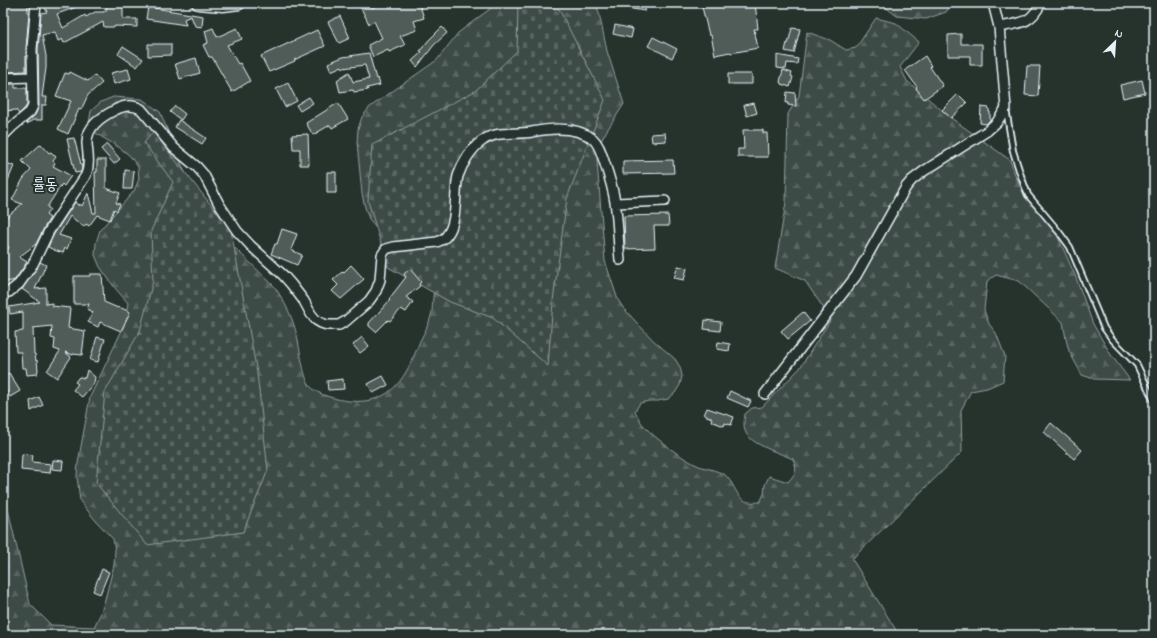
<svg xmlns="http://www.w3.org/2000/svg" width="1157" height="638" viewBox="0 0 1157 638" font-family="'Indie Flower','Poor Story',sans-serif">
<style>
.forest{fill:url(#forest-firs);stroke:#939ea0}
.cemetery{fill:url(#cemetery-stones);stroke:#939ea0}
.building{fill:#505c59;stroke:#e8f1f8}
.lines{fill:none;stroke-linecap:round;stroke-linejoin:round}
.service-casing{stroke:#e8f1f8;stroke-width:8}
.minor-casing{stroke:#e8f1f8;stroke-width:12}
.tertiary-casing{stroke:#e8f1f8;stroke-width:15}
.service{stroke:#26332d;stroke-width:4.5}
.minor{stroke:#26332d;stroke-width:9}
.tertiary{stroke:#26332d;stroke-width:12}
.labels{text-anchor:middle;stroke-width:4;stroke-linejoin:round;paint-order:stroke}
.quarter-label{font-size:16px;fill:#e8f1f8;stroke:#26332d}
</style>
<defs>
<pattern id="forest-firs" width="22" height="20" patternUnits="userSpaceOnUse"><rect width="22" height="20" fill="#3e4b47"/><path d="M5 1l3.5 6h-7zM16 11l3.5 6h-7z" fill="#5a6562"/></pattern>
<pattern id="cemetery-stones" width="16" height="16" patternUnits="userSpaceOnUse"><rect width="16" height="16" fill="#3e4b47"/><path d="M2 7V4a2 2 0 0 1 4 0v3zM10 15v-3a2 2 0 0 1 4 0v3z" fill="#5a6562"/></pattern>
</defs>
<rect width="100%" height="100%" fill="#26332d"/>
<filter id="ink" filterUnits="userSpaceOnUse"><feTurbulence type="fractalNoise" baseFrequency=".025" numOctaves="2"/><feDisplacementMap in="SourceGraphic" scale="8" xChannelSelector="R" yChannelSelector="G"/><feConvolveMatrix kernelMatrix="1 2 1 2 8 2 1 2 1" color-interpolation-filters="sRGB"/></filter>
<g filter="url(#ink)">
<path class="forest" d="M495 3H596L599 13 607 51 624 104 606 132 599 145 597 161 605 261 618 300 624 309 653 340 675 359 680 367 682 376 680 385 675 393 668 399 658 401H649L640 403 635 411C638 417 640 422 645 427 656 439 684 460 699 466 708 469 717 470 725 475 728 477 729 480 731 482 740 497 740 504 760 502L764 494 765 485 769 476 788 482C796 473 798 470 793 459 780 453 752 445 746 433 743 427 744 421 745 414L752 408 762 407 800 368 831 319 805 281 775 268 786 202 788 114 799 96 807 32 830 40 846 50 856 48 876 18 896 23 919 42 900 67 907 81 951 118 1010 160 1016 178 1025 196 1057 235 1075 275 1093 324 1111 355 1130 380 1094 379 1082 375 1069 351 1066 339 1063 322 1019 281 996 275 987 281 984 310 989 324 996 333 1005 356 1003 381 987 388 971 391 961 410 962 452 852 559 899 635H3V488L30 604 51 625 94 627 100 615 104 603 114 565 115 551 113 539 96 521 80 501 77 476 78 463 90 397 124 326 128 303 115 288 100 267 95 255 96 243 100 230 134 191 139 179 138 167 130 156 120 148 97 134 89 123 91 111 101 102 113 97 142 99 160 112 204 218 274 286C285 302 293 318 297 336 300 348 303 377 310 386 317 395 338 400 349 401 393 405 406 377 420 341 424 333 429 324 431 316 433 310 432 303 433 298 434 285 435 273 435 261L378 229 369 219 365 207 362 194 357 142 358 129 362 117 370 107 437 60 458 33 479 17 490 9Z
M880 3H953L946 12 926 19 897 16Z"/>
<path class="cemetery" d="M518 3H528L559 9 605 100 567 198 553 301 548 366 493 318 450 302 388 267 368 201 372 145 475 91 517 51Z
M153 132 231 230 257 373 268 470 243 532 147 545 96 483 105 392 140 331 153 281 151 231 173 182 144 143Z"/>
<path class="building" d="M3 3H28V13H29L26 48V71L3 72Z
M43 3H85V4L57 14 63 28 85 15 86 17 95 12H104V11H106L107 3H123V19H137V27L115 26V27H104L103 22 64 43 62 39 58 41 55 32 42 35 46 56V68L42 97H47L46 105H42V120H33L27 124 26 123 35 115 39 106 38 49 41 13 47 12Z
M367 3H369L372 8 383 3H387L389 7 401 3H419L424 18 414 21 417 30 400 36 405 45 389 52 388 50 373 57 368 45 382 38 374 21 369 24 360 6Z
M620 3H646L645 11 620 7Z
M701 3H755L758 29H754L758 48 731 53 730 52 715 55 711 35H709Z
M148 7 203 16 202 27 195 26 191 16 184 19 186 25 146 19Z
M340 16 350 38 339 43 328 22Z
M615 25 633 29 631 38 613 34Z
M442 27 447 33 434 45 417 67 412 61 422 52 420 51 428 41Z
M213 28 217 37 237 28 242 39 227 45 238 64 240 63 250 81 232 92 212 57H209L203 45 208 43 205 31Z
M792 28 800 29 794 53 785 51 787 43 788 44Z
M317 30 325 46 294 60 295 61 269 72 261 56Z
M961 34V44H982V65H970V56H948V35Z
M653 37 677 49 672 58 648 46Z
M148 44H171V55L148 56Z
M123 46 143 59 137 67 118 54Z
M369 53 376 79 378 78 380 85 367 88 368 90 354 92 353 90 340 92 337 80 349 72 353 82 369 79 365 65 343 68 342 66 331 71 328 63 343 57Z
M777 55 798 59 797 64 787 63 786 69 777 68Z
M925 56 931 66 930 67 943 86 924 99 916 88 917 87 905 70Z
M196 58 200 73 180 79 175 64Z
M1027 66H1040L1038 96 1025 95Z
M128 69 131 79 114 84 111 73Z
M783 70 792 73 791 76 793 77 790 87 781 84V83L780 82Z
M70 72 88 81 95 75 102 83 88 95 81 110 79 109 68 134 58 129 71 101 56 96 65 73 69 74Z
M728 74H752V84H728Z
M1142 80 1145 93 1123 98 1120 85Z
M288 83 297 101 285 107 276 89Z
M3 84H15V88H27V105L25 108 19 114 16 110 3 111Z
M787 92 795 93 796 106 788 105V103H786Z
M958 94 967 103 951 118 942 110Z
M309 97 313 103 300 111 296 105Z
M338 103 348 119 332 128 330 125 313 135 306 123Z
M754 103 757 113 747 116 744 105Z
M175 106 185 114 181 120 170 112Z
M981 107 989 108V112H990V120L986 124 980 123Z
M179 120 206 138 202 144 175 127Z
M743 130H763V133H767L768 157H738V149H744Z
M665 133 666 141 652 142 651 134Z
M308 134 309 165H300V149H293L292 135Z
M74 138 82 168 81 172 75 173 67 139Z
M41 144 49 153 51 152 56 157 53 161 55 163 53 166 71 176 64 186 62 184 47 207 50 209 46 215 50 218 44 228 36 244 19 257 27 262 15 280 3 283V253L9 248 3 239V220L22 204 12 200 23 179 31 170 22 161Z
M107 144 120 159 114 164 101 149Z
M97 160H106V188L120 193 116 203 120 204 117 211 114 209 110 220 97 215 89 226 86 224 84 227 70 216 59 235 71 239 67 249 65 248 63 253 54 250 48 247 54 234 75 202 79 206 80 204 82 206 88 193 93 213H96L95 172H97Z
M673 160 674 173 623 174V161Z
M3 162 14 166 3 192Z
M125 170 134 171 132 189H124Z
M327 172H336V193H327Z
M668 215 669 226H654L655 248 625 249 624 216Z
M282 229 297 234 291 250 302 255 297 265 271 254 275 244H277Z
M40 262 46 265 35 289 46 288V304L52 303V306L70 308 68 328 85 331 82 355 73 354V355L65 352 71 357 57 378 47 371 60 351 54 349 55 339 51 338 52 326 33 328 34 354H35L36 361 37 360 38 370 37 374 27 375 26 368H22L21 352H16L15 332 23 331V312L10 314 9 307 40 302 22 289Z
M351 265 364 279 341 299 332 291 338 285 333 280 342 272 343 273Z
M678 266 687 268 684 280 674 278Z
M410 269 421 282 419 284 420 286 406 297 413 302 406 312 401 309 390 321 388 320 376 332 369 326V323L390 300 389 299 406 277 404 274Z
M90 274H102L104 302 118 308 119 307 130 312 121 331 100 322 98 327 88 322 93 312 87 309 89 304H74V276H90Z
M803 312 810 321 788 339 781 331Z
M705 320 721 322 720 331 704 329Z
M97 337 105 339 98 362 90 360Z
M362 337 369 346 360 353 353 345Z
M718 342 730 344 729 351 717 349Z
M87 370 95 377 94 383 82 397 73 390 78 384 75 382 79 377 85 378Z
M9 373 20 391 10 397 3 385V376Z
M383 376 388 385 373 393 368 384Z
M343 379 344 389 328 390 327 381Z
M730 391 751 401 748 407 727 398Z
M39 397 43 405 31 411 30 401Z
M707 408 734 417 731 425 725 423 724 426 711 421 712 418 704 415Z
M1051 423 1082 450 1074 459 1044 432Z
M22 454 33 455 32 462 51 464 50 473 21 470Z
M53 460 63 461 62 470 52 469Z
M102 569 109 572 100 594 93 591Z"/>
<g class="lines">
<defs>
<path id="service" d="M1006 109 1013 151 1021 176 1028 195 1059 232 1070 247 1104 328 1112 339 1137 365 1154 401"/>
<path id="minor" d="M999 27C1020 23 1031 24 1041 3
M3 78 32 77
M3 136 12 127 30 112 33 106 32 49 36 3
M615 203 665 201
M3 292H9L19 284 33 264 49 231 86 175C90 165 88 155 87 144 86 127 101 117 115 110 124 105 132 104 141 109L174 148 197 167 204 175 219 204 237 231 251 246 283 275 291 284 304 301 311 314 316 320 321 323 327 325H339L346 321 369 301 376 291 380 280 382 255 386 249 393 247 437 242C441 240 445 239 447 235 458 222 454 192 458 176 462 164 471 149 482 141 497 130 514 135 532 132 552 128 576 126 593 139 600 145 602 156 605 164 609 176 613 189 615 202 618 221 618 240 620 260
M765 394 856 276 906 187 912 180 924 171 987 131 997 122 1006 108 999 27 993 3"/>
<path id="tertiary" d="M198 3 223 5 239 3"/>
</defs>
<use href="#service" class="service-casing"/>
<use href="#minor" class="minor-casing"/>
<use href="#tertiary" class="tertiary-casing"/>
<use href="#service" class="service"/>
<use href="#minor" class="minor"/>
<use href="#tertiary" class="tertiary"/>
</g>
</g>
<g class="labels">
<g class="quarter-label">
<text x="45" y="189">률동</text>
</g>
</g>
<rect width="1157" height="638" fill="none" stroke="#26332d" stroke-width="16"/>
<rect x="8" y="8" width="1141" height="622" fill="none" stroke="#e8f1f8" stroke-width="1.5" filter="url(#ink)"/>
<g transform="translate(1115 42) rotate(25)" stroke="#26332d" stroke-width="3" paint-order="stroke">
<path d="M0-3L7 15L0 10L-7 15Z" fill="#e8f1f8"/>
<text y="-6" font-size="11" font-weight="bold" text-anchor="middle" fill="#e8f1f8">N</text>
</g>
</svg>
